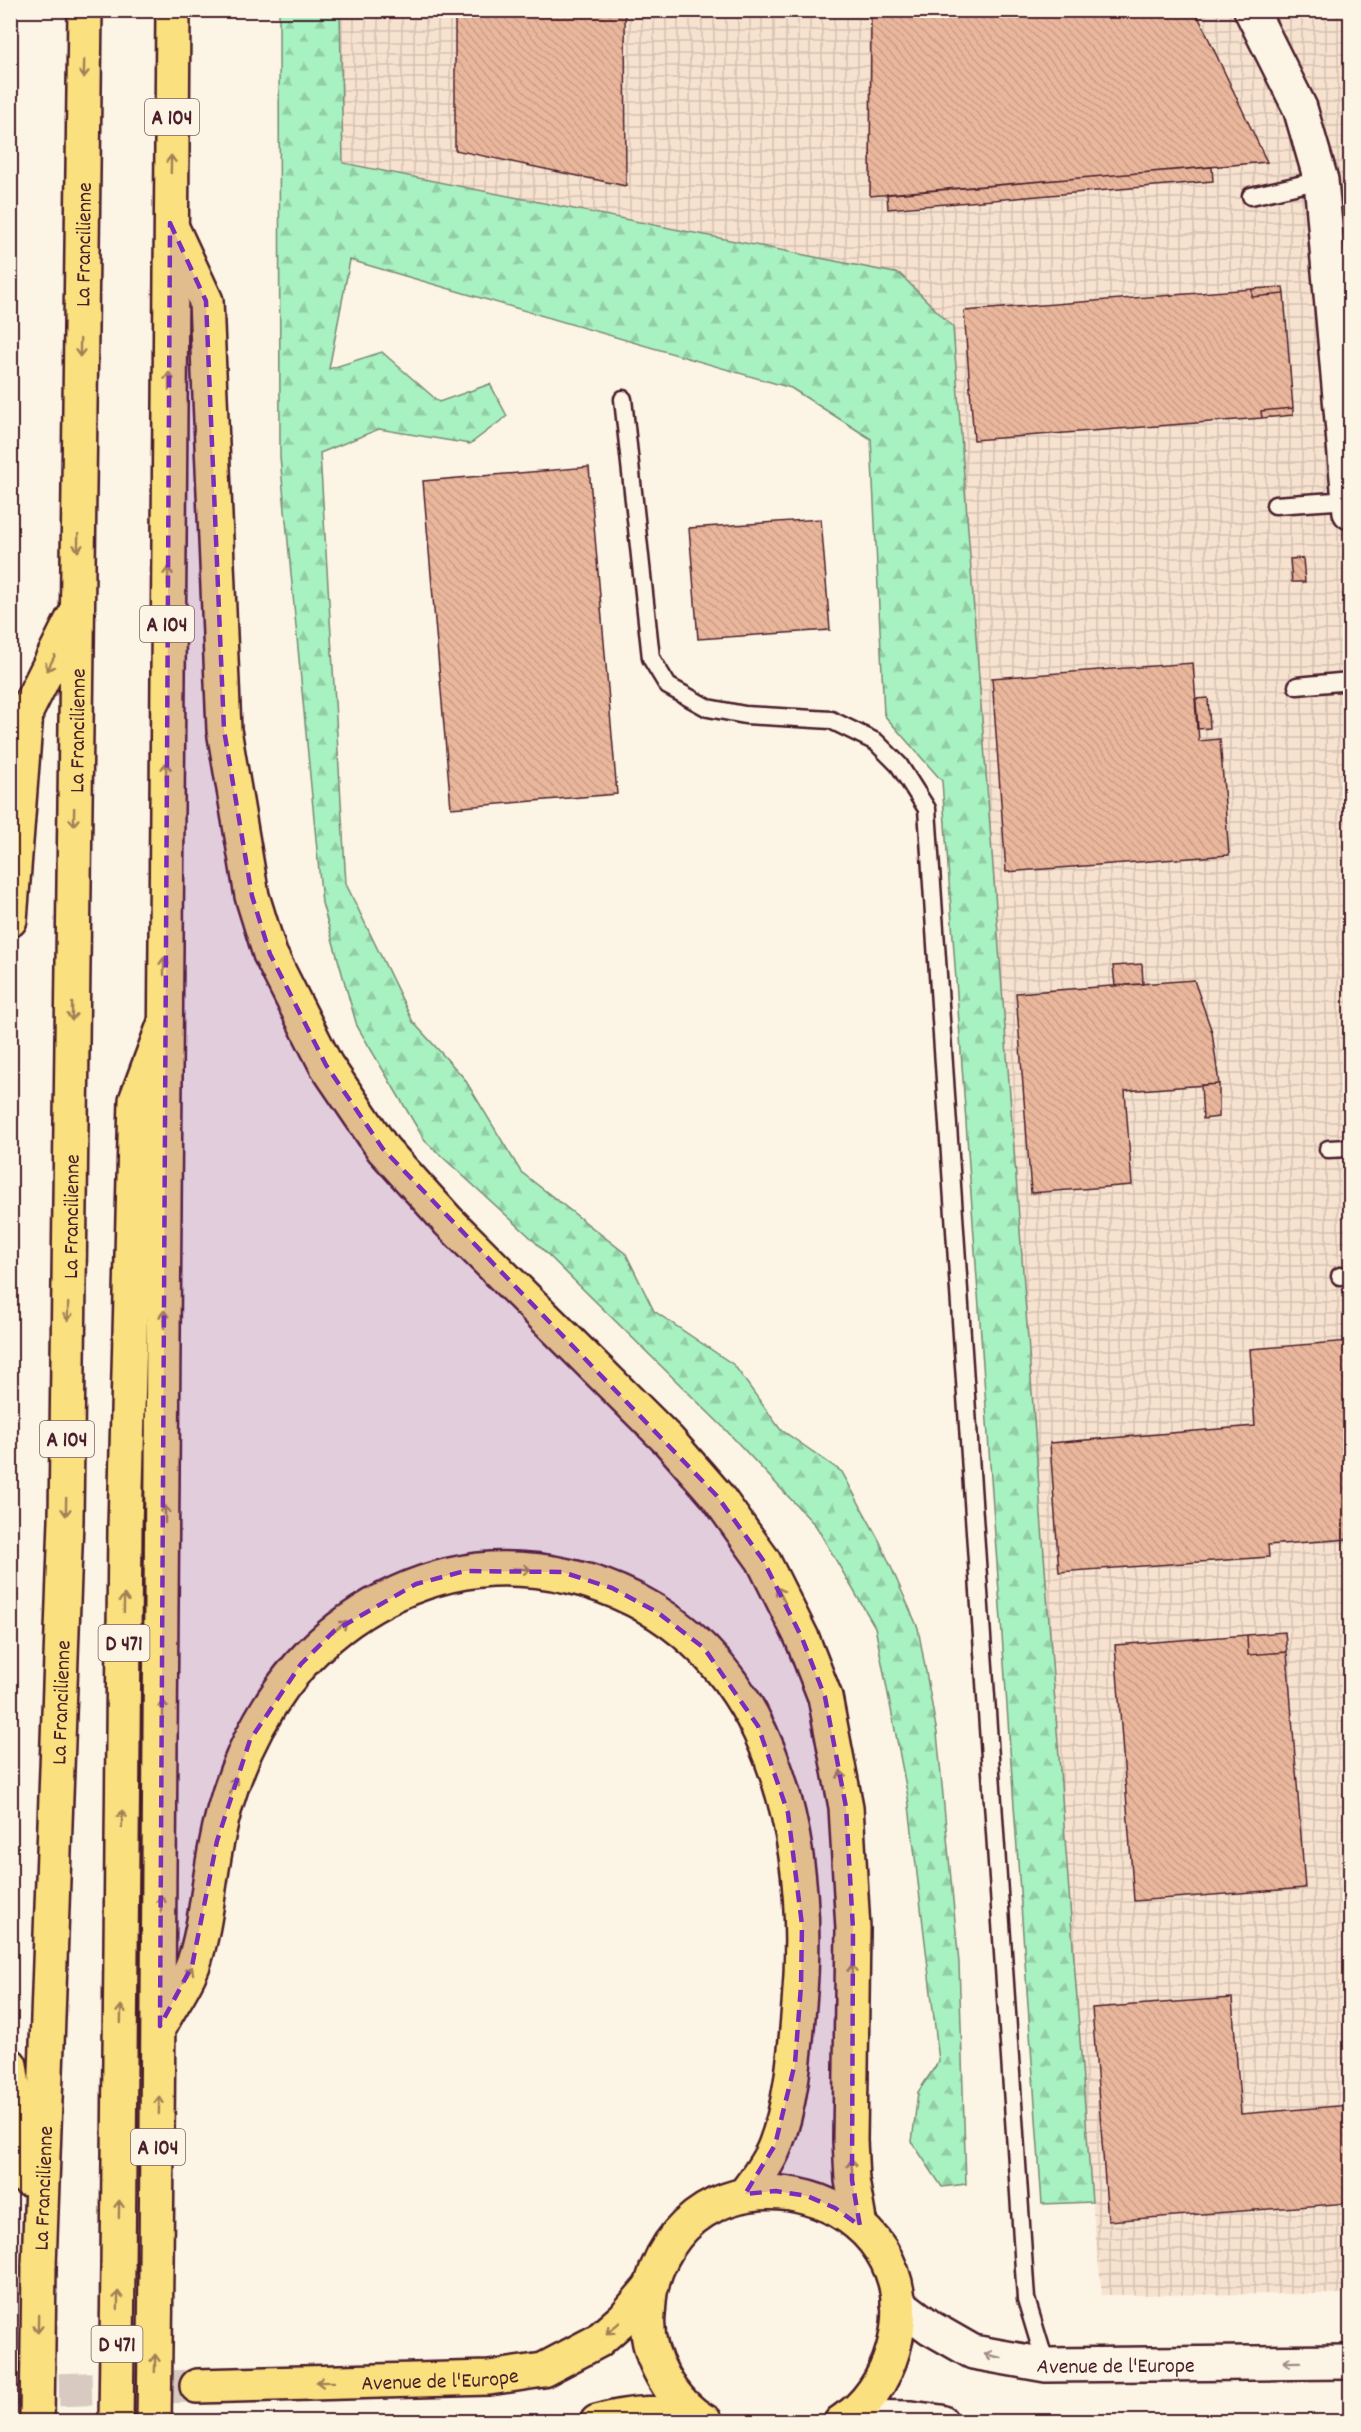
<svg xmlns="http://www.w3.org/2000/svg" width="1361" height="2432" viewBox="0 0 1361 2432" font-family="Dekko,sans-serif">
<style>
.industrial{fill:url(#industrial-grid)}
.forest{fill:url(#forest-firs);stroke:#798876;stroke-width:1.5}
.building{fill:url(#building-back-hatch);stroke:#4a1f2b;stroke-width:1.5}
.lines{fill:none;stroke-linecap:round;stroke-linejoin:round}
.primary-tunnel{stroke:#d8cac0;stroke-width:33;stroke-dasharray:33 16;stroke-linecap:butt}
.service-casing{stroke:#4a1f2b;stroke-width:21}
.minor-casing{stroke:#4a1f2b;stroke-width:38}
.secondary-casing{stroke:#4a1f2b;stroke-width:38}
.primary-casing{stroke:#4a1f2b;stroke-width:38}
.motorway-casing{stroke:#4a1f2b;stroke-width:38}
.service{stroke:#fcf5e5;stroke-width:16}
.minor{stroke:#fcf5e5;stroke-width:33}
.secondary{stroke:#fcf5e5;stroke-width:33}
.primary{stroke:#fbe080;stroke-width:33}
.motorway{stroke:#fbe080;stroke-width:33}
.primary-bridge-casing{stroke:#4a1f2b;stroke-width:38;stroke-linecap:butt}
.motorway-bridge-casing{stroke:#4a1f2b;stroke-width:38;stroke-linecap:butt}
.primary-bridge{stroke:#fbe080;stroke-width:33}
.motorway-bridge{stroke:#fbe080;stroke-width:33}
.oneway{stroke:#a28056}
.oneway2{stroke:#a38a88}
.marked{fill:#7b2cbf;fill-opacity:0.2;stroke:#7b2cbf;stroke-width:4.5;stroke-dasharray:12 8;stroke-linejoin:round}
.labels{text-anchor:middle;stroke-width:4.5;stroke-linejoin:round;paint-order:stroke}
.shield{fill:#fcf5e5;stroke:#7f5f63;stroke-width:1.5}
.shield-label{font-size:21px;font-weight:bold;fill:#4a1f2b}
.street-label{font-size:22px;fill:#4a1f2b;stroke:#fcf5e5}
</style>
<defs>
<pattern id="industrial-grid" width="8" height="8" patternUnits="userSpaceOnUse" patternTransform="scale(1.5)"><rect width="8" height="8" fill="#f7e2cf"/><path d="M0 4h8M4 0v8" fill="none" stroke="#d5c1b2"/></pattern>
<pattern id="forest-firs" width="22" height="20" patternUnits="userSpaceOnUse" patternTransform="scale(1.5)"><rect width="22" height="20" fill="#a8f1c0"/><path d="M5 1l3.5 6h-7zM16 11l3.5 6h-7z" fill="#92cea5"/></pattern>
<pattern id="building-back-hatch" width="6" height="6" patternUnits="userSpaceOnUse" patternTransform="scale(1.5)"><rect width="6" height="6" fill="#eab79c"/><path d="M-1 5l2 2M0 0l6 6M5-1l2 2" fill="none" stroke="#ca9d87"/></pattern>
</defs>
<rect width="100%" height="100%" fill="#fcf5e5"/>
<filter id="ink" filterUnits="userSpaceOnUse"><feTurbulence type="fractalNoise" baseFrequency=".0167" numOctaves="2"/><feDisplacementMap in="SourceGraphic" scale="12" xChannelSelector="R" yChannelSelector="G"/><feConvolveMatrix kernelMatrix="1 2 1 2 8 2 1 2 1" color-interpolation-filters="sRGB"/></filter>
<g filter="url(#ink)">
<path class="industrial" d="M340 11H1350V2294L1102 2295 1092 2202 953 327 900 274 343 163Z"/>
<path class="forest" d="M279 11H340L343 163 900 274 953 327 1092 2202 1042 2204 942 781 884 715 871 439 791 388 350 260 329 369 382 352 439 402 490 384 507 416 470 444 379 429 320 453 346 884 413 1022 464 1078 521 1172 626 1254 654 1311 734 1365 780 1429 842 1472 880 1542 918 1628 937 1733 959 1963 966 2184 942 2187 912 2142 918 2092 939 2061 908 1797 875 1627 816 1526 722 1426 528 1235 425 1141 357 1026 322 903 280 457Z"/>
<path class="building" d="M455 10H625L626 186 455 150Z
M910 10H1195L1267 162 870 196 871 13Z
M1212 167 1213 181 888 209 887 194Z
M1283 287 1284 294 1252 297V289Z
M1252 289V297L1284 294 1293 408 1261 411 1262 418 974 440 964 311Z
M1293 408V415L1262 418 1261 411Z
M589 467 617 794 451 808 423 481Z
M821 519 830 630 698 639 689 528Z
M1303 558 1305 582H1292L1290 559Z
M1193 663 1199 741 1220 739 1229 855 1006 872 992 678Z
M1208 698 1210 728 1197 729 1195 699Z
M1142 964 1143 984 1115 986 1113 966Z
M1194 980 1212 1032 1219 1084 1125 1091 1132 1185 1031 1193 1016 993Z
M1219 1084V1117L1203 1119 1201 1085Z
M1350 1341V1539L1268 1545 1269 1557 1059 1572 1050 1443 1255 1426 1250 1349Z
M1285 1632 1287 1652 1248 1655 1247 1635Z
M1247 1635 1248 1655 1287 1652 1305 1888 1134 1901 1115 1645Z
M1232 1998 1241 2114 1350 2105V2221L1349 2203 1108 2221 1092 2008Z"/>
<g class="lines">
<path class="primary-tunnel" d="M10 2391 197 2386"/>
<defs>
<path id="service" d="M1251 196 1321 180
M623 399 651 658 668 686 708 708 745 715 831 720 876 742 899 765 927 809 1026 2299 1046 2365
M1275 505 1350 500
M1297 686 1350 681
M1328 1149 1350 1148
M1340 1276 1350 1275"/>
<path id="minor" d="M1251 10 1300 108 1321 180 1350 512"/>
<g id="secondary">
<path id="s1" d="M898 2303 931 2328 973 2352 1046 2365 1350 2362"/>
<path d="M848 2417 911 2418 941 2422"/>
</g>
<g id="primary">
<path d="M118 2267 125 1528 136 1100 164 1025"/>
<path id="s2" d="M197 2386 489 2378 543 2370 598 2341 624 2318 652 2285"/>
<path d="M597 2422C636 2411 659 2412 698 2417"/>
<path d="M706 2422C672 2403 644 2354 648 2315 649 2305 649 2293 652 2283 699 2125 938 2191 893 2350 885 2378 867 2407 841 2422"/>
</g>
<g id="motorway">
<path d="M174 232 206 301 224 730 252 896 270 954 326 1065 383 1149 448 1221 669 1441 717 1496 763 1560 802 1638 825 1697 846 1807 853 1929 850 2140 852 2180 860 2226"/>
<path d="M10 920 26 712 73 618"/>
<path d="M162 2022C172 2003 186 1984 193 1965 206 1928 208 1885 216 1846 228 1781 255 1717 299 1666 348 1611 417 1574 491 1569 543 1567 589 1577 635 1600 782 1676 812 1855 799 2005 795 2052 792 2102 775 2146 768 2164 756 2179 745 2194"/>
<path d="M10 2065 27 2179"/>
<path id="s3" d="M39 2266 66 1520 85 10"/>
<path d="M156 2268C167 1516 163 763 173 10"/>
</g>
</defs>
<use href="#service" class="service-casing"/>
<use href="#minor" class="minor-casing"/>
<use href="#secondary" class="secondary-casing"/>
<use href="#primary" class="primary-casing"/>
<use href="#motorway" class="motorway-casing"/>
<use href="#service" class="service"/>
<use href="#minor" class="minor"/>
<use href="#secondary" class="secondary"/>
<use href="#primary" class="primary"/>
<use href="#motorway" class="motorway"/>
<defs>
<path id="primary-bridge" d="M116 2422 118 2267"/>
<path id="motorway-bridge" d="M37 2422 39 2266
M154 2422 156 2268"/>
</defs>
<use href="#primary-bridge" class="primary-bridge-casing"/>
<use href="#motorway-bridge" class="motorway-bridge-casing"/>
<use href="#primary-bridge" class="primary-bridge"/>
<use href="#motorway-bridge" class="motorway-bridge"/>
</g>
<defs><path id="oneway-shaft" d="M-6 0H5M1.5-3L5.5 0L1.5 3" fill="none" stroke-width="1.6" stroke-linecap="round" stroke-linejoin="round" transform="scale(1.5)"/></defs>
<g class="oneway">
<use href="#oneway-shaft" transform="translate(84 69) rotate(91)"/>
<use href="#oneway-shaft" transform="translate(171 164) rotate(-89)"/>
<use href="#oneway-shaft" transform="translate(80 348) rotate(91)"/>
<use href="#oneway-shaft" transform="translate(169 381) rotate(-90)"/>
<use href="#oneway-shaft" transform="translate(78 543) rotate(91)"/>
<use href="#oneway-shaft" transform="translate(168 576) rotate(-90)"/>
<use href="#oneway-shaft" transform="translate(51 663) rotate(117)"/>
<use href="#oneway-shaft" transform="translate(166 771) rotate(-90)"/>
<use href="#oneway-shaft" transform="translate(74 817) rotate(91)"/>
<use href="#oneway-shaft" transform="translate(164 966) rotate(-90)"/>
<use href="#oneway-shaft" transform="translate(72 1012) rotate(91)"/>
<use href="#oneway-shaft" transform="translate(68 1312) rotate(91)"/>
<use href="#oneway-shaft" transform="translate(164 1319) rotate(-90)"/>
<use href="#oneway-shaft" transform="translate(66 1507) rotate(91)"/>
<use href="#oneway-shaft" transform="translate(165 1514) rotate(-90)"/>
<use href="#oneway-shaft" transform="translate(522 1569) rotate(4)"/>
<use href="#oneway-shaft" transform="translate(781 1595) rotate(-117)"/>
<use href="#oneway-shaft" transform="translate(124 1603) rotate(-89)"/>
<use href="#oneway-shaft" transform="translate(340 1627) rotate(-36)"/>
<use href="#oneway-shaft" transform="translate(163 1709) rotate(-89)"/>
<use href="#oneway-shaft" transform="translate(842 1779) rotate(-99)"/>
<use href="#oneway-shaft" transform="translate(233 1785) rotate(-72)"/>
<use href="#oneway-shaft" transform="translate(122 1819) rotate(-89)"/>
<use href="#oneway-shaft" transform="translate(161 1904) rotate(-89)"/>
<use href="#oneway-shaft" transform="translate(852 1973) rotate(-89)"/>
<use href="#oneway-shaft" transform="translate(188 1974) rotate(-62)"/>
<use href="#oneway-shaft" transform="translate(121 2014) rotate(-89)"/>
<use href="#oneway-shaft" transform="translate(159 2105) rotate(-89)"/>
<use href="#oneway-shaft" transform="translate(852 2168) rotate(-93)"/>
<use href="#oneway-shaft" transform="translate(119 2209) rotate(-89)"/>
<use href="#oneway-shaft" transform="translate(118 2300) rotate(-89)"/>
<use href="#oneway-shaft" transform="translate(38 2324) rotate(91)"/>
<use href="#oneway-shaft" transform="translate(613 2328) rotate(139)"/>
<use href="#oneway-shaft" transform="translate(155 2363) rotate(-89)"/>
<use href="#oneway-shaft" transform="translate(325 2382) rotate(179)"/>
</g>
<g class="oneway2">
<use href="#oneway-shaft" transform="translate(993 2356) rotate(-167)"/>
<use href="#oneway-shaft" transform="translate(1292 2362) rotate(179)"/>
</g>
</g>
<path class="marked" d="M170 223 206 301 224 730 252 896 270 954 326 1065 383 1149 717 1496 763 1560 802 1638 825 1697 846 1807 853 1929 852 2180 860 2226 835 2208 807 2196 776 2191 745 2194 775 2145 795 2063 801 1986 802 1925 788 1813 758 1726 704 1648 657 1612 612 1588 562 1572 465 1571 416 1584 334 1631 301 1664 250 1740 217 1841 192 1966 160 2026Z"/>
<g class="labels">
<g class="shield">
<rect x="145" y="99" width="54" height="36" rx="4.5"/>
<rect x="140" y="606" width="54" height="36" rx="4.5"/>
<rect x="40" y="1421" width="54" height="36" rx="4.5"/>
<rect x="98.5" y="1625" width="51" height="36" rx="4.5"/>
<rect x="131" y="2129" width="54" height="36" rx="4.5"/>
<rect x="91.5" y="2326" width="51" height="36" rx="4.5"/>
</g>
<g class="shield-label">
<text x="172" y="124">A 104</text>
<text x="167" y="631">A 104</text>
<text x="67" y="1446">A 104</text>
<text x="124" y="1650">D 471</text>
<text x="158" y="2154">A 104</text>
<text x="117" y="2351">D 471</text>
</g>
<g class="street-label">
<text dy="8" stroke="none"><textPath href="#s3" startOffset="2022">La Francilienne</textPath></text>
<text dy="8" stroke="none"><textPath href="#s3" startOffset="1536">La Francilienne</textPath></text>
<text dy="8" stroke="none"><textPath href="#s3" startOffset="1050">La Francilienne</textPath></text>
<text dy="8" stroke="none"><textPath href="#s3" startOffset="564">La Francilienne</textPath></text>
<text dy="8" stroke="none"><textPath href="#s3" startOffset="78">La Francilienne</textPath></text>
<text dy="8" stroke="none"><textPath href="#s1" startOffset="234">Avenue de l'Europe</textPath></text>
<text dy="8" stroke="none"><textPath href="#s2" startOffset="243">Avenue de l'Europe</textPath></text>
</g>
</g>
<rect width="1361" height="2432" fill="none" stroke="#fcf5e5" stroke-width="36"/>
<rect x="18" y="18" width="1325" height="2396" fill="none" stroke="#4a1f2b" stroke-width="2" filter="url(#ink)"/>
</svg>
